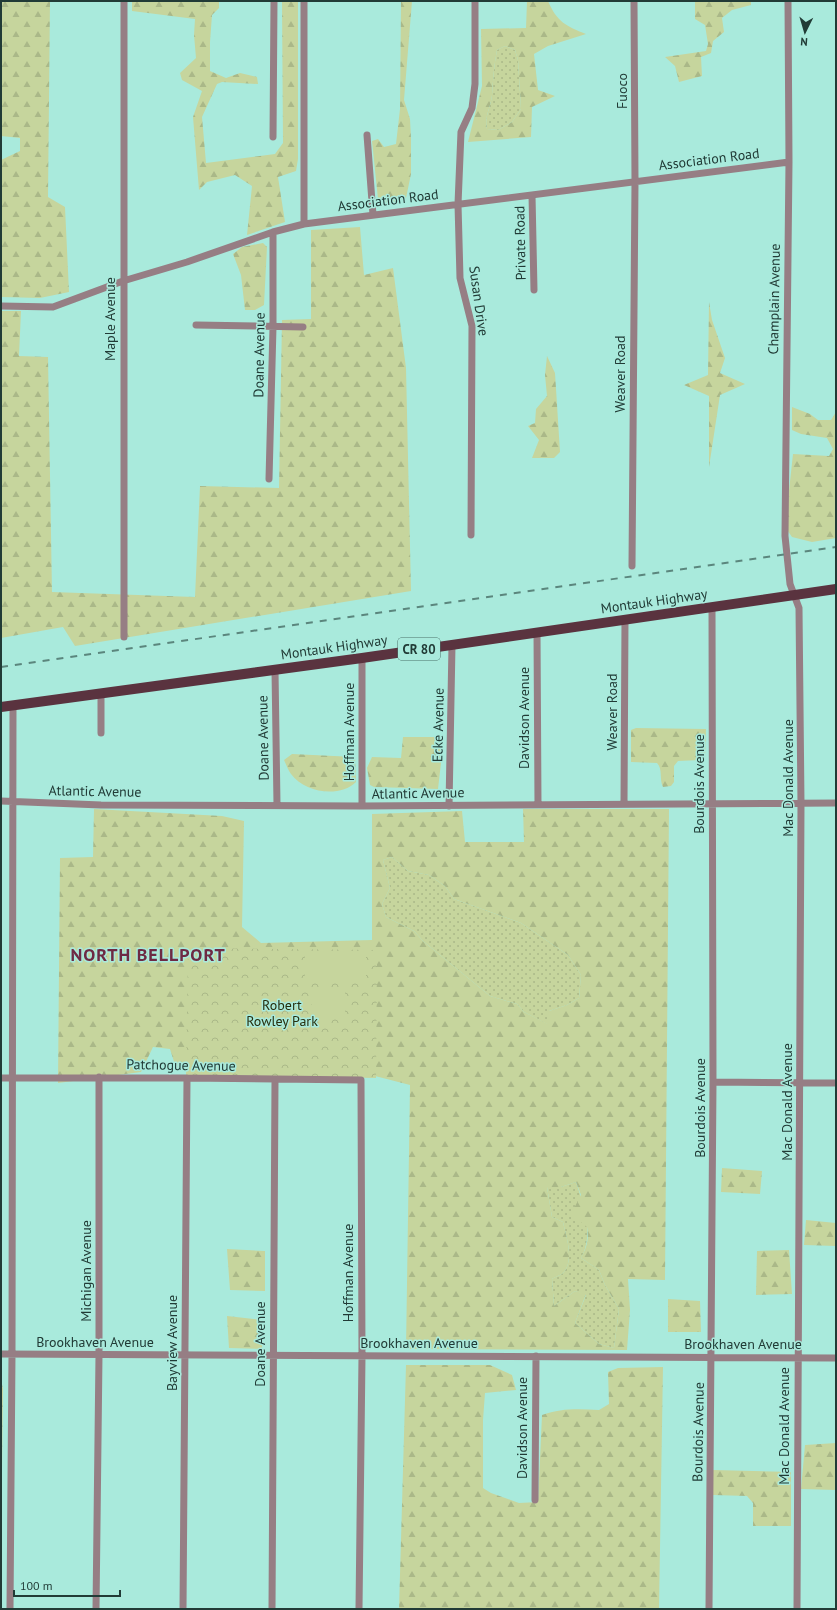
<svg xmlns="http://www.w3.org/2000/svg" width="837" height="1610" viewBox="0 0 837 1610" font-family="'PT Sans',sans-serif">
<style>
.grass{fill:url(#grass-dots)}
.forest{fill:url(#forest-firs);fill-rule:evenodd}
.park{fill:url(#park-crowns)}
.pitch{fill:#c6d59d}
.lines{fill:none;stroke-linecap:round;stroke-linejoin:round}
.street{stroke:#967e84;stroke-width:7}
.primary{stroke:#5a333f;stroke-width:10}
.rail{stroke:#5b867d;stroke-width:2;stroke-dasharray:7 7;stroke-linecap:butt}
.labels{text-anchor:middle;stroke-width:3;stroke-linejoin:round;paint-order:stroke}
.shield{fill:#a9eadc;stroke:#4a7068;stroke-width:1}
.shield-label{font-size:13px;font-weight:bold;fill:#213b36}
.street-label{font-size:14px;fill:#213b36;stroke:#a9eadc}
.park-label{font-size:14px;fill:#282f0e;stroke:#a9eadc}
.district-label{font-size:18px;font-weight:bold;letter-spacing:1px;fill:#6e2a43;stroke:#a9eadc}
</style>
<defs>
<pattern id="grass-dots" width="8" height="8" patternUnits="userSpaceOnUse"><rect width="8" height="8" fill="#c6d59d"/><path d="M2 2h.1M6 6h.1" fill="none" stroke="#aab888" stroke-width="1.8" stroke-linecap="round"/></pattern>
<pattern id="forest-firs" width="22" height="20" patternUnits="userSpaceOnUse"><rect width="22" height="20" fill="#c6d59d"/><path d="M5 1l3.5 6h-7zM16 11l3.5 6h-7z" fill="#aab888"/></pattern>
<pattern id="park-crowns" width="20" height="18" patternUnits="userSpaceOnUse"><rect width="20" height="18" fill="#c6d59d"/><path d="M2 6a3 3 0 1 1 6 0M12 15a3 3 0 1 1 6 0" fill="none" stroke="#aab888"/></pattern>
</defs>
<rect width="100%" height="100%" fill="#a9eadc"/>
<path class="grass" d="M505 46 515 50 518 60 521 109 512 122 498 130 487 129C484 117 491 107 492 95 493 80 494 65 497 50Z
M392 857 408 871 429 875 445 886 454 899 521 923 568 955 581 975 579 998 567 1005 549 1011V1043L547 1024 524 1012 517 1004 490 996 423 941 414 931 386 917 382 904 390 888 383 860Z
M576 1182C584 1206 594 1235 581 1258L599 1270 605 1285 619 1309 614 1348 599 1344 575 1323 586 1295 575 1291 554 1306 552 1279C555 1277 561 1275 563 1273 575 1260 566 1236 563 1222L552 1217 547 1187H561Z"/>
<path class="forest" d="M1 1H50L48 197 65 207 69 292 40 298 1 297V160L20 151V138L1 136Z
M132 1H219V8L212 15 210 42V71L226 78 240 73 257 77 258 84 222 82 217 84 202 117 206 163 275 154 283 143 282 1H298V159L296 171 278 177 285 222 247 235 252 186 235 175 207 182 199 190 193 117 202 91 182 80 180 73 196 58 194 35 195 19 132 11Z
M401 1H412L404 100 410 119 411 138V174L406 198 393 203 383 205 378 199 372 141 378 139 384 147 396 144 400 109Z
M527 1H548C557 22 566 26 586 34L548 46 534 54 538 90 555 96 532 107 531 137 468 142 482 86 481 29 526 28ZM505 46 515 50 518 60 521 109 512 122 498 130 487 129C484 117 491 107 492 95 493 80 494 65 497 50Z
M695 1H751V5L732 10 722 18 724 32 713 41 711 53 701 57 702 76 679 82 675 66 665 57 706 51 708 44 705 25 695 19Z
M360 227 364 275 393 268 406 368 411 591 75 646 63 627 1 638V311H21L19 356 48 357 52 592 195 597 200 486 279 488 282 320 311 319V230Z
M263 243 267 247 264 305 255 310H245L241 275 233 254 242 247Z
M709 302 712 320 725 358 720 373 745 384 720 395 709 467V396L684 385 708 375Z
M547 356 555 373 560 452 554 458H532L539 440 528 426 535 423 536 409 547 396 545 375Z
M792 407 810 414 818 420H831L836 412V538L812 542 792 537 785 527 793 454 829 456 833 449 827 438 801 434 792 430Z
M636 728 706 729 705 759 701 760 678 761 674 766V782L671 786 663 787C659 779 663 769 657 763L631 762V730Z
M403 737H444L438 789 374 787 370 785 367 768 372 757 401 758Z
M292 754 355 757 356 782C340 798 305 793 291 774 288 770 286 764 284 760Z
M94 809 222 816 244 821 242 927 261 943 372 940V814L462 811 465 842H524L523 809H669L665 1280 628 1279 630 1310 627 1350 406 1349 410 1085 375 1076 200 1019 186 1069 176 1068 170 1049 153 1047 141 1072 58 1083 60 858 93 857ZM392 857 408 871 429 875 445 886 454 899 521 923 568 955 581 975 579 998 567 1005 549 1011V1036L548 1024 524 1012 517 1004 490 996 423 941 414 931 386 917 382 904 390 888 383 860ZM576 1182 581 1195 571 1214 587 1227C589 1239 587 1247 581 1258L599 1270 605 1285 619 1309 614 1348 599 1344 575 1323 586 1294 575 1291 554 1306 552 1279C555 1277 561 1275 563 1273 575 1260 566 1236 563 1222L552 1217 547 1187H561Z
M722 1168 762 1171 760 1194 721 1192Z
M806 1220 836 1223V1246L804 1245Z
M227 1249 265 1251V1291L230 1290Z
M789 1250 792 1294 756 1295 757 1251Z
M668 1299 700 1301 701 1332H668Z
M227 1316 263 1320 262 1349 229 1348Z
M406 1365H490L512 1375 516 1390 485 1393 483 1420V1488L491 1493 519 1503 538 1502 542 1415C561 1408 579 1409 599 1410L609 1404 608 1372 618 1368 663 1367 659 1609H399Z
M1 1379 3 1389 1 1549Z
M836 1443V1490L801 1489 805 1445Z
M713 1470 791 1472V1526H753V1503L747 1496 713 1495Z"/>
<path class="park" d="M188 948 377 950 376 1078 186 1075Z"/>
<path class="pitch" d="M305 953H366V981H305Z
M312 992H345V1015H312Z"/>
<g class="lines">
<path class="street" d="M124 1V637
M788 1 789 162 785 536 790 584 799 608 801 804 797 1609
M367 135 373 215
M273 137 274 1
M532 195 534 290
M304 224V1
M1 306 53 307 123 281 187 262 273 232 304 224 789 162
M196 325 303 327
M269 479 273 327V232
M471 535 472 326 460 278 458 204 461 132 472 108 475 84V1
M632 566 635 182 634 1
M537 632 538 804
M362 658V806
M275 670 277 805
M101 733V693
M1 801 101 805 362 806 836 803
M624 804 625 619
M449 806 452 645
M1 1078H187L361 1080 362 1356 359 1609
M713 1082 836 1083
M1 1354 836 1358
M535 1500 536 1356
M10 1609 12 1354 13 705
M96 1609 99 1355V1077
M183 1609 187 1078
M272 1609 275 1080
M709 1609 713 1082 712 607"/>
<path class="primary" d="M1 707 362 658 836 589"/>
<path class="rail" d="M1 667 836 547"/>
</g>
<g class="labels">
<rect class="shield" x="398" y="638" width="42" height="22" rx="3"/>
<g class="shield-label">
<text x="419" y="654">CR 80</text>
</g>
<g class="street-label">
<text transform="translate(622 91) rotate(-90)" y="5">Fuoco</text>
<text transform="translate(709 159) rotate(-7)" y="5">Association Road</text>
<text transform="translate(388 200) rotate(-7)" y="5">Association Road</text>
<text transform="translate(520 243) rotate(-91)" y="5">Private Road</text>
<text transform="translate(774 299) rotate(-89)" y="5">Champlain Avenue</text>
<text transform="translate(479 301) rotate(82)" y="5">Susan Drive</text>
<text transform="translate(110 319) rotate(-90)" y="5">Maple Avenue</text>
<text transform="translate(259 355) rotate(-89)" y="5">Doane Avenue</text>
<text transform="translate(620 374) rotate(-90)" y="5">Weaver Road</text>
<text transform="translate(654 601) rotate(-8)" y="5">Montauk Highway</text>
<text transform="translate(334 647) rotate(-8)" y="5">Montauk Highway</text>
<text transform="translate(612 712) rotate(-90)" y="5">Weaver Road</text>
<text transform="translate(524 718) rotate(-90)" y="5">Davidson Avenue</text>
<text transform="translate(438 725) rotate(-89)" y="5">Ecke Avenue</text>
<text transform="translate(349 732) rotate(-90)" y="5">Hoffman Avenue</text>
<text transform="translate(263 738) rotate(-91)" y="5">Doane Avenue</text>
<text transform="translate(788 778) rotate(-90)" y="5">Mac Donald Avenue</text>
<text transform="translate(699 784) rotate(-90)" y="5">Bourdois Avenue</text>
<text transform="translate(95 791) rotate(1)" y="5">Atlantic Avenue</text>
<text transform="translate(418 793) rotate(-1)" y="5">Atlantic Avenue</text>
<text transform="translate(181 1065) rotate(1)" y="5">Patchogue Avenue</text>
<text transform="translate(787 1102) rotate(-90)" y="5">Mac Donald Avenue</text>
<text transform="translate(700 1108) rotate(-90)" y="5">Bourdois Avenue</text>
<text transform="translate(86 1271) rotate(-90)" y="5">Michigan Avenue</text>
<text transform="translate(348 1273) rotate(-90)" y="5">Hoffman Avenue</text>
<text x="95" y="1347">Brookhaven Avenue</text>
<text transform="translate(172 1343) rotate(-90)" y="5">Bayview Avenue</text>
<text x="419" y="1348">Brookhaven Avenue</text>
<text transform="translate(260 1344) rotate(-90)" y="5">Doane Avenue</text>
<text x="743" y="1349">Brookhaven Avenue</text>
<text transform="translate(784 1426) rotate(-90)" y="5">Mac Donald Avenue</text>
<text transform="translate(522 1428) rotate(-90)" y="5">Davidson Avenue</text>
<text transform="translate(698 1432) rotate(-89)" y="5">Bourdois Avenue</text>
</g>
<g class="park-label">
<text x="282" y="1010">Robert<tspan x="282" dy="16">Rowley Park</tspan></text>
</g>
<g class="district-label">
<text x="148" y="961">NORTH BELLPORT</text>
</g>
</g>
<rect width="837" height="1610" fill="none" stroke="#213b36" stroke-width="4"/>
<g transform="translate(805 32) rotate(185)" stroke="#a9eadc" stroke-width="3" paint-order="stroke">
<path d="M0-3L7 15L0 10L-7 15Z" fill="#213b36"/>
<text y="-6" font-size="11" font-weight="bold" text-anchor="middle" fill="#213b36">N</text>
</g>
<path d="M14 1590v6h106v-6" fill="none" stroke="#213b36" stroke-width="2"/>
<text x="20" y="1590" font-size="12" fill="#213b36" stroke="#a9eadc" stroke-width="3" paint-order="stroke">100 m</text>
</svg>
